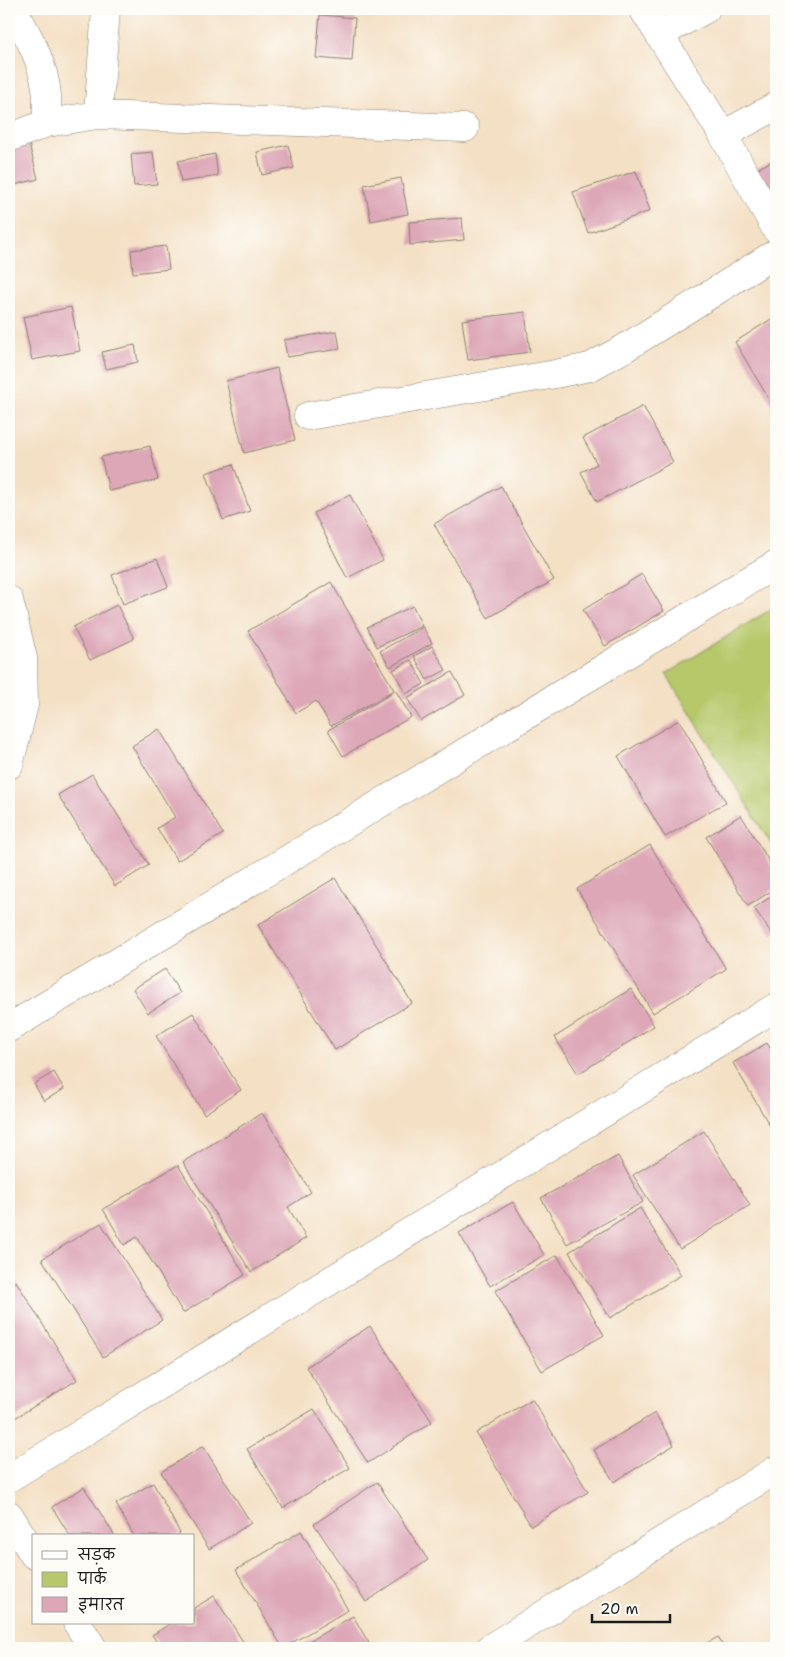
<svg xmlns="http://www.w3.org/2000/svg" width="785" height="1657" viewBox="0 0 785 1657" font-family="'Shantell Sans','Playpen Sans Deva',sans-serif">
<style>
.green{fill:#b6c86b;stroke:#697244}
.building{fill:#dda7b8}
.lines{fill:none;stroke-linecap:round;stroke-linejoin:round}
.minor-casing{stroke:#887e70;stroke-width:29}
.minor{stroke:#fff;stroke-width:28}
</style>
<rect width="100%" height="100%" fill="#fdfcf7"/>
<filter id="ink" filterUnits="userSpaceOnUse"><feTurbulence type="fractalNoise" baseFrequency=".02" numOctaves="2"/><feDisplacementMap in="SourceGraphic" scale="10" xChannelSelector="R" yChannelSelector="G"/><feConvolveMatrix kernelMatrix="1 2 1 2 8 2 1 2 1" color-interpolation-filters="sRGB"/></filter>
<filter id="wash" filterUnits="userSpaceOnUse"><feTurbulence type="fractalNoise" baseFrequency=".0096" numOctaves="4" result="noise"/><feDisplacementMap in="SourceGraphic" scale="20" xChannelSelector="R" yChannelSelector="G"/><feGaussianBlur stdDeviation="1.12" result="paint"/><feColorMatrix in="noise" values="0 0 0 0 0 0 0 0 0 0 0 0 0 0 0 0 0 1.4 0 .05"/><feComposite in="paint" operator="in"/></filter>
<g filter="url(#wash)">
<rect width="100%" height="100%" fill="#f4e0c5"/>
<path class="green" d="M776 606V852L666 674Z"/>
<g id="blocks">
<path class="building" d="M320 15 355 18 352 61 316 58Z
M27 136 38 179 10 186 9 141Z
M288 145 294 168 262 175 257 152Z
M153 152 157 184 134 186 131 154Z
M215 154 218 176 181 182 178 161Z
M776 159V204L757 169Z
M636 171 650 211 588 233 573 192Z
M401 178 408 214 371 221 364 185Z
M462 218 464 240 410 245 409 222Z
M166 246 169 269 133 273 131 250Z
M71 307 80 351 32 360 23 317Z
M525 312 530 352 468 360 462 320Z
M776 316V411L735 342Z
M337 331 340 349 287 357 284 340Z
M135 345 138 362 106 369 102 352Z
M277 368 295 440 244 453 226 381Z
M643 406 673 462 597 502 581 472 597 464 583 438Z
M150 446 158 480 109 491 101 457Z
M233 464 250 511 223 520 206 473Z
M501 486 554 580 488 618 434 524Z
M350 495 383 560 347 578 314 513Z
M157 558 168 587 123 604 112 575Z
M642 574 664 611 605 646 583 610Z
M331 582 394 690 331 726 316 701 296 713 248 631Z
M117 605 134 639 90 660 73 627Z
M413 606 422 626 377 647 367 627Z
M423 627 432 643 390 667 380 651Z
M432 646 446 670 427 680 414 656Z
M411 660 424 684 406 694 393 670Z
M452 672 465 695 421 721 407 698Z
M396 691 411 717 343 756 328 730Z
M679 720 726 802 665 837 618 756Z
M159 729 223 834 177 861 157 828 175 817 132 746Z
M92 774 149 865 115 886 58 795Z
M741 815 776 873V888L748 906 706 837Z
M650 845 726 969 653 1013 577 889Z
M335 878 412 1003 335 1050 258 925Z
M776 893V931L772 934 754 908Z
M165 969 180 993 148 1013 133 989Z
M631 989 654 1026 578 1074 555 1037Z
M193 1013 241 1090 204 1114 156 1036Z
M767 1043 776 1058V1129L773 1131 733 1063Z
M54 1072 64 1089 44 1101 34 1084Z
M262 1113 311 1192 288 1207 306 1238 251 1272 183 1162Z
M704 1131 750 1205 680 1249 633 1175Z
M618 1156 643 1202 567 1244 541 1198Z
M178 1165 245 1275 183 1313 137 1237 124 1245 103 1209Z
M513 1202 544 1255 490 1286 459 1233Z
M640 1208 681 1275 610 1318 569 1252Z
M101 1223 162 1320 103 1357 42 1259Z
M557 1255 604 1335 542 1371 495 1291Z
M16 1281 77 1380 15 1418 9 1407V1285Z
M370 1326 432 1422 368 1463 306 1367Z
M532 1399 588 1492 531 1526 476 1433Z
M314 1409 350 1468 283 1508 247 1449Z
M655 1413 674 1445 614 1482 594 1450Z
M203 1446 251 1523 209 1549 161 1472Z
M377 1482 428 1560 366 1602 314 1524Z
M153 1483 180 1533 176 1536H134L116 1504Z
M84 1487 115 1536H70L52 1507Z
M301 1531 348 1610 283 1648 236 1570Z
M214 1596 247 1648H161L152 1635 171 1623H194V1608Z
M353 1616 370 1645 366 1648H297Z
M718 1637 724 1648H698Z"/>
</g>
</g>
<g filter="url(#ink)">
<use href="#blocks" fill-opacity="0" stroke="#887e70" stroke-width="1"/>
<g class="lines">
<defs>
<path id="minor" d="M13 9C28 35 45 65 47 96 47 105 47 114 47 123
M643 9 723 135 776 229
M660 34 706 9
M98 115 106 9
M723 135 776 106
M9 138 47 123 98 115 465 128
M308 416 550 375 590 367 625 348 776 253
M9 600 23 658 24 705 9 765
M9 1028 776 564
M9 1478 776 1007
M9 1515 34 1555
M77 1623 93 1648
M490 1648 776 1470"/>
</defs>
<use href="#minor" class="minor-casing"/>
<use href="#minor" class="minor"/>
</g>
</g>
<rect width="785" height="1657" fill="none" stroke="#fdfcf7" stroke-width="30"/>
<rect x="32" y="1534" width="162" height="90" fill="#fdfcf7" stroke="#a3a29f"/>
<rect x="42" y="1551" width="25" height="8" fill="#ffffff" stroke="#a3a29f"/>
<text x="78" y="1560" font-size="15" fill="#1c1c1c">सड़क</text>
<rect x="42" y="1572" width="25" height="15" fill="#b6c86b" stroke="#a3a29f"/>
<text x="78" y="1584" font-size="15" fill="#1c1c1c">पार्क</text>
<rect x="42" y="1597" width="25" height="15" fill="#dda7b8" stroke="#a3a29f"/>
<text x="78" y="1610" font-size="15" fill="#1c1c1c">इमारत</text>
<path d="M592 1614v8h78v-8" fill="none" stroke="#1c1c1c" stroke-width="2.5"/>
<text x="600" y="1614" font-size="15" fill="#1c1c1c" stroke="#fdfcf7" stroke-width="4" paint-order="stroke">20 m</text>
</svg>
